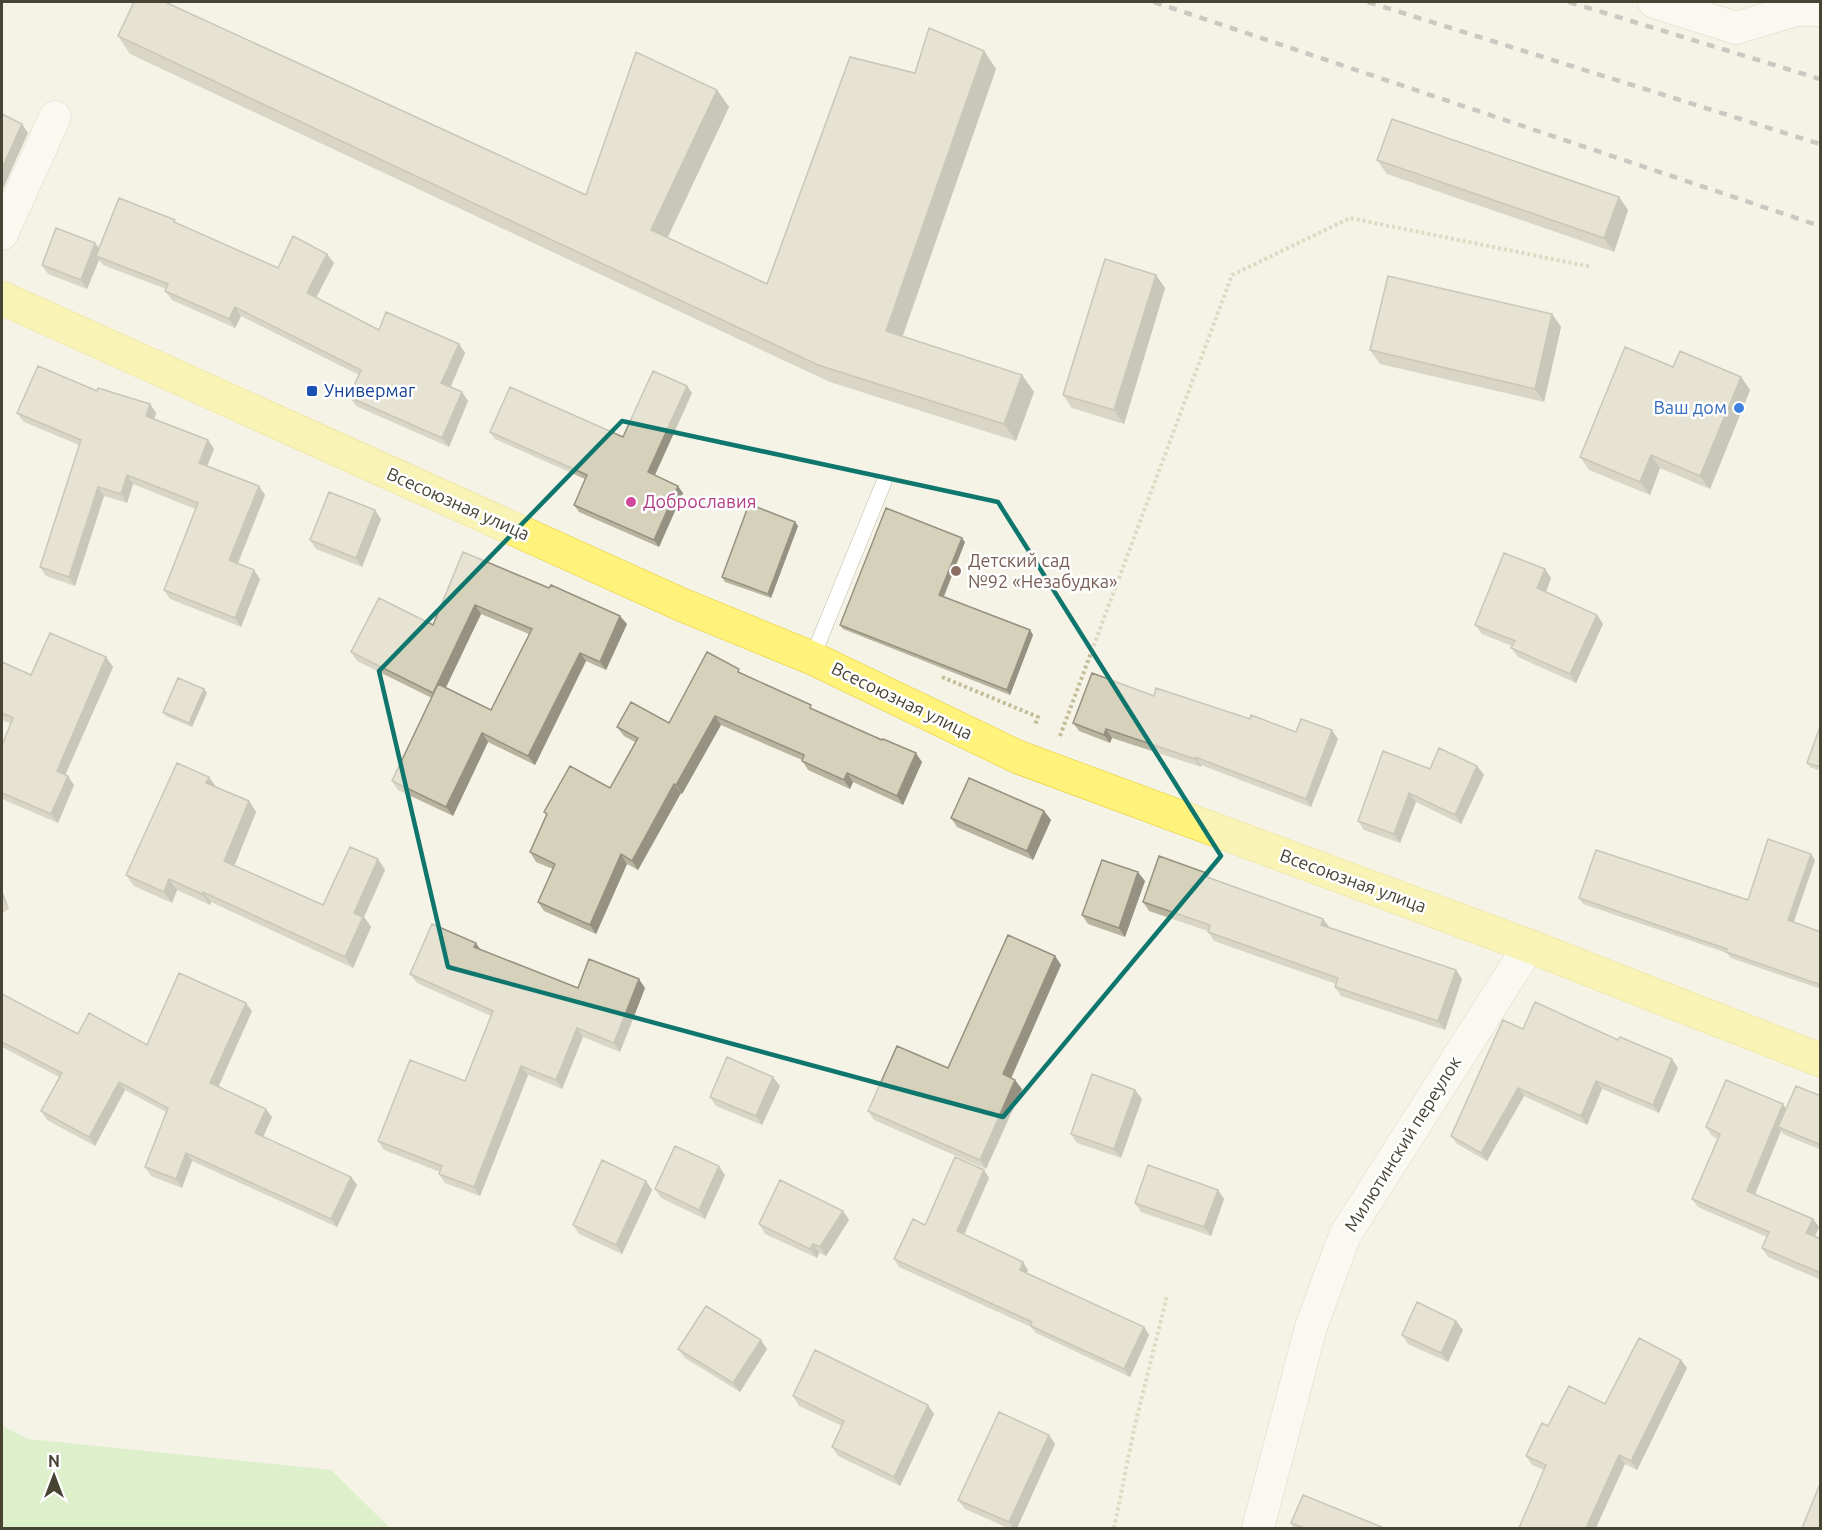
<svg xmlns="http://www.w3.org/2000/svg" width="1822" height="1530" viewBox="0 0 1822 1530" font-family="Ubuntu,sans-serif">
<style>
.green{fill:#c0eaac}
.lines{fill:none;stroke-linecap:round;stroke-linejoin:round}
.service-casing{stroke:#c0bda7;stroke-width:16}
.minor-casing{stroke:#c0bda7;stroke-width:33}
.trunk-casing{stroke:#e6cb2d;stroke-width:34}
.path{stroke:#c2bd98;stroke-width:4;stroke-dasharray:3 3;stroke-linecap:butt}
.service{stroke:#fff;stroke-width:15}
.minor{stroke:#fff;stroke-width:32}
.trunk{stroke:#fff37c;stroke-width:33}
.rail{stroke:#969696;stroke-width:4.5;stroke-dasharray:8 8;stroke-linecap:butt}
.wall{fill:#b8b4a0;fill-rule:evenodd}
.shaded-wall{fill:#969282}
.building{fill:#d6d1ba;stroke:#969282;stroke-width:1.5}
.marked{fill:none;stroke:#0f766e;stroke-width:4.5;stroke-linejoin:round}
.transit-dot{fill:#1a4fb4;stroke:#fff;stroke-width:2}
.shop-dot{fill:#3f7fe0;stroke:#fff;stroke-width:2}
.hotel-dot{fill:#d1479c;stroke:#fff;stroke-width:2}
.education-dot{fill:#8d6e63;stroke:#fff;stroke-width:2}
.labels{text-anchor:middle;stroke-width:5;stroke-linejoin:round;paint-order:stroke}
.transit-label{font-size:18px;fill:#164399;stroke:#fff;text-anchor:start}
.shop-label{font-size:18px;fill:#366cbe;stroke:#fff;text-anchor:end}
.hotel-label{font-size:18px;fill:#b23c85;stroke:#fff;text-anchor:start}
.street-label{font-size:18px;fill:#474434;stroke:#fff}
.education-label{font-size:18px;fill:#785e54;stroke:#fff;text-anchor:start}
</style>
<rect width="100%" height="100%" fill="#f4f3e5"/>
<path class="green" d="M2 1426 28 1439 331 1470 390 1528H2Z"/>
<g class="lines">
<defs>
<path id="service" d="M812 658 884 482"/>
<path id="minor" d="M1654 2 1736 28 1796 10H1820
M2 234 55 117
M1258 1528 1311 1327 1345 1235 1529 946"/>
<path id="trunk" d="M2 298 680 604 812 658 1018 757 1529 946 1820 1060"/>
</defs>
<use href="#service" class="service-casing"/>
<use href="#minor" class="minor-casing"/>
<use href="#trunk" class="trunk-casing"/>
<path class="path" d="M942 677 1038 717 1035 725
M1060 736 1232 275 1350 218 1592 267
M1114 1528 1135 1425 1167 1296"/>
<use href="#service" class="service"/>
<use href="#minor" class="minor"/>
<use href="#trunk" class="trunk"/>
<path class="rail" d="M1154 2 1820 226
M1368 2 1820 144
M1569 2 1820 79"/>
</g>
<path class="wall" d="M118 36 586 195 717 90 729 107 668 237 767 284 915 73 984 51 996 69 903 336 1022 375 1034 392 1016 441 830 382 130 54Z
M1377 160 1619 197 1628 210 1614 252 1387 174Z
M177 224 278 268 334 263 316 297 379 330 459 344 465 353 450 387 468 401 449 447 356 406 349 397 359 375 241 316 235 328 172 300 165 291 166 289 103 265 99 260 87 289 48 274 42 265 95 243 99 249Z
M1156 275 1165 288 1124 424 1072 408 1063 395Z
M1552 314 1561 327 1544 402 1380 364 1370 350Z
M1673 367 1741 377 1750 390 1710 489 1660 468 1650 495 1589 470 1580 457Z
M97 391 150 404 156 413 154 420 208 440 214 449 207 466 265 495 238 564 260 579 241 627 170 599 164 590 195 509 133 484 127 503 104 496 75 586 46 576 40 567 79 445 24 422 17 413Z
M692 393 655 475 683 493 659 547 579 512 574 505 585 479 495 439 490 432 623 437Z
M381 519 362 567 316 549 310 540Z
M795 522 798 526 771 598 725 582 722 577Z
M965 542 944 597 1030 630 1033 635 1010 695 843 629 840 625Z
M463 552 627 624 606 670 586 661 535 765 488 742 453 816 398 790 392 781 432 698 357 661 351 652 433 625ZM481 614 529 634 491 710 446 687Z
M1551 578 1546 592 1597 615 1603 624 1576 683 1518 657 1511 648 1512 646 1482 634 1475 625Z
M106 657 113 667 65 775 74 785 58 823 2 799V745L11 724 2 720V662L31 675Z
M743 675 922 762 903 805 853 782 850 789 808 770 802 760 721 725 682 794 681 793 638 870 627 864 596 934 544 911 538 902 553 869 536 862 530 852 546 815 544 812 610 788 635 742 624 736 617 727 669 723Z
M204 689 207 693 192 727 166 716 163 712Z
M1154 696 1250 719 1296 732 1338 739 1311 807 1201 765V767L1112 738 1110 743 1079 731 1073 723Z
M1821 724V771L1810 767 1807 763Z
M1477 766 1484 775 1461 824 1416 802 1400 843 1364 830 1358 821 1430 769Z
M217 788 249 801 256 812 234 865 323 905 385 870 364 917 371 927 353 968 211 902 210 905 177 890 172 903 134 886 126 875Z
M1044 811 1051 820 1033 860 957 827 951 818Z
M1815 860 1794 922 1821 932V989L1731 958 1727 953 1583 904 1579 898 1748 900Z
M1213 879 1323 919 1329 927 1456 970 1462 979 1445 1030 1341 996 1335 987 1336 984 1214 941 1208 931 1149 911 1143 902Z
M1145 881 1125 937 1088 924 1082 915Z
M2 890 9 909 2 913Z
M480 950 578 988H645L620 1052 583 1037 562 1089 528 1075 480 1196 445 1183 439 1174 440 1172 384 1150 378 1141 465 1081 491 1016 417 983 410 974Z
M1055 956 1061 965 1011 1078 1022 1089 986 1169 874 1120 868 1111 948 1068Z
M2 994 78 1034 147 1045 252 1011 219 1086 272 1117 263 1137 351 1177 357 1185 337 1227 192 1161 182 1188 151 1176 145 1167 166 1112 125 1090 95 1146 47 1120 41 1111 59 1077 2 1047Z
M1523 1029 1678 1068 1659 1113 1602 1089 1587 1125 1524 1096 1487 1161 1457 1144 1451 1136Z
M780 1086 762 1125 716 1106 710 1097Z
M1135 1090 1142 1099 1121 1158 1077 1143 1071 1134Z
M1821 1096V1150L1783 1134 1781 1131 1755 1194 1813 1219 1819 1227 1815 1236 1821 1239V1280L1768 1257 1762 1248 1767 1237 1698 1207 1692 1199 1718 1139 1712 1136 1706 1127 1786 1109Z
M725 1175 705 1219 661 1198 655 1189Z
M989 1178 964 1235 1028 1270 1027 1273 1144 1327 1149 1335 1130 1377 1036 1333 1031 1327 899 1267 894 1259 925 1225Z
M646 1181 652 1190 622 1254 579 1234 573 1225Z
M1218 1190 1224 1199 1211 1236 1141 1212 1135 1203Z
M843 1211 849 1220 826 1256 819 1253 817 1258 765 1234 759 1224Z
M1456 1321 1463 1330 1448 1362 1408 1344 1402 1335Z
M678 1349H767L740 1392 685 1358Z
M1681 1360 1687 1368 1637 1470 1625 1464 1544 1470 1532 1465 1526 1456 1548 1426 1605 1404Z
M793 1396 934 1414 900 1486 838 1456 832 1447 842 1426 799 1406Z
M1049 1435 1055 1444 1017 1528H1008L965 1509 958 1500Z
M1291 1523 1385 1528H1294Z"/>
<path class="shaded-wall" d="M984 51 996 69 898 348 886 331Z
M717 90 729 107 663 247 651 230Z
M22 124 28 133 2 191V168Z
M1619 197 1628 210 1614 252 1604 238Z
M95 243 102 252 96 256 99 260 87 289 81 280Z
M327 254 334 263 314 302 307 293Z
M1156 275 1165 288 1124 424 1114 410Z
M235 307 241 316 235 328 229 319Z
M1552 314 1561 327 1544 402 1535 389Z
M459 344 465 353 448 393 441 383Z
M1022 375 1034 392 1016 441 1004 424Z
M1741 377 1750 390 1710 489 1700 476Z
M687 386 692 393 653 479 648 472Z
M462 392 468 401 449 447 442 438Z
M150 404 156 413 152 426 146 416Z
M208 440 214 449 205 472 199 463Z
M1651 455 1660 468 1650 495 1640 482Z
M127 475 133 484 127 503 121 494Z
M259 486 265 495 235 569 229 560Z
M678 486 683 493 659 547 654 540Z
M98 487 104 496 75 586 69 577Z
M375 510 381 519 362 567 356 558Z
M795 522 798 526 771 598 768 594Z
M962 538 965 542 942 600 939 595Z
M1545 569 1551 578 1544 597 1537 588Z
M254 570 260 579 241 627 235 618Z
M475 605 481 614 439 702 433 693Z
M1597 615 1603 624 1576 683 1570 674Z
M620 616 627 624 606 670 600 662Z
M1030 630 1033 635 1010 695 1007 690Z
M580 653 586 661 535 765 528 756Z
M106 657 113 667 63 780 57 771Z
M204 689 207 693 192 727 189 723Z
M715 716 721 725 682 794 676 785Z
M1106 729 1112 738 1110 743 1104 735Z
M1332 730 1338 739 1311 807 1306 799Z
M482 733 488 742 453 816 446 807Z
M916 753 922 762 903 805 897 796Z
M1195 757 1201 765V767L1195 759Z
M1477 766 1484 775 1461 824 1455 815Z
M847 773 853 782 850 789 844 780Z
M68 776 74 785 58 823 51 814Z
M209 777 217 788 206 783Z
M674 784 681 793 638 870 632 861Z
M1409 793 1416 802 1400 843 1394 834Z
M249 801 256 812 232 872 224 861Z
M1044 811 1051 820 1033 860 1027 851Z
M621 854 627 864 596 934 590 925Z
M1811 854 1815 860 1792 926 1788 920Z
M378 859 385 870 364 917 371 927 353 968 345 957 354 913Z
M1138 872 1145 881 1125 937 1119 928Z
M169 879 177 890 172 903 164 892Z
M2 890 9 909 2 896Z
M203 892 211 902 210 905 202 894Z
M1323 919 1330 928 1321 925Z
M476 943 482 952 474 947Z
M1055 956 1061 965 1009 1083 1003 1074Z
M1456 970 1462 979 1445 1030 1438 1021Z
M639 979 645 988 620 1052 614 1043Z
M246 1003 252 1011 216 1091 210 1083Z
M577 1028 583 1037 562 1089 556 1080Z
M1672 1059 1678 1068 1659 1113 1653 1105Z
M521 1066 528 1075 480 1196 474 1187Z
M773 1077 780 1086 762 1125 756 1116Z
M1015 1080 1022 1089 986 1169 980 1160Z
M1596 1081 1602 1089 1587 1125 1581 1116Z
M119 1082 125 1090 95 1146 89 1137Z
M1518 1088 1524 1096 1487 1161 1481 1153Z
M1135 1090 1142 1099 1121 1158 1114 1149Z
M1783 1104 1789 1113 1778 1127 1781 1131 1753 1199 1747 1191Z
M266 1109 272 1117 261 1142 255 1133Z
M186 1153 192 1161 182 1188 176 1179Z
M719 1166 725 1175 705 1219 699 1210Z
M984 1170 989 1178 962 1239 957 1231Z
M351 1177 357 1185 337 1227 331 1219Z
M646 1181 652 1190 622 1254 616 1245Z
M1218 1190 1224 1199 1211 1236 1204 1227Z
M843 1211 849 1220 826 1256 820 1247Z
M1813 1219 1819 1227 1813 1241 1806 1233Z
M813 1244 819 1253 817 1258 810 1249Z
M1023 1262 1028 1270 1025 1277 1020 1270Z
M1456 1321 1463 1330 1448 1362 1441 1353Z
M1144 1327 1149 1335 1130 1377 1124 1369Z
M761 1340 767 1349 740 1392 733 1383Z
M1681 1360 1687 1368 1637 1470 1631 1461Z
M928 1405 934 1414 900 1486 894 1477Z
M1049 1435 1055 1444 1017 1528H1013L1009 1522Z
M1619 1455 1625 1464 1596 1528H1586Z"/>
<path class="building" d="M134 2H165L586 195 636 52 717 90 651 230 767 284 850 57 915 73 929 28 984 51 886 331 1022 375 1004 424 818 365 118 36Z
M2 114 22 124 2 168Z
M1392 119 1619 197 1604 238 1377 160Z
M119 198 175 220 174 222 278 268 293 236 327 254 307 293 379 330 386 312 459 344 441 383 462 392 442 438 349 397 361 370 235 307 229 319 165 291 168 284 96 256Z
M56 228 95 243 81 280 42 265Z
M1105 259 1156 275 1114 410 1063 395Z
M1388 276 1552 314 1535 389 1370 350Z
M1625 347 1673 367 1680 351 1741 377 1700 476 1651 455 1640 482 1580 457Z
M38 366 97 391 98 388 150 404 146 416 208 440 199 463 259 486 229 560 254 570 235 618 164 590 198 503 127 475 121 494 98 487 69 577 40 567 81 440 17 413Z
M653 371 687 386 648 472 678 486 654 540 574 505 587 475 490 432 510 387 623 437Z
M329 492 375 510 356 558 310 540Z
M749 504 795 522 768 594 722 577Z
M886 508 962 538 939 595 1030 630 1007 690 840 625Z
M463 552 549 588 551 585 620 616 600 662 580 653 528 756 482 733 446 807 392 781 438 684 491 710 532 629 475 605 433 693 351 652 379 598 433 625Z
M1504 553 1545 569 1537 588 1597 615 1570 674 1511 648 1515 641 1475 625Z
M50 633 106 657 57 771 68 776 51 814 2 793V745L13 718 2 713V662L31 675Z
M707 652 739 669 738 672 811 705 810 708 882 740 883 739 916 753 897 796 847 773 844 780 802 761 804 755 715 716 676 785 674 784 632 861 621 854 590 925 538 902 555 864 530 852 547 814 544 812 570 766 610 788 638 738 617 727 631 702 669 723Z
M1092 673 1154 696 1156 688 1250 719 1251 715 1296 732 1301 719 1332 730 1306 799 1195 757V759L1106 729 1104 735 1073 723Z
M178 678 204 689 189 723 163 712Z
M1821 724V767L1807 763Z
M1439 748 1477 766 1455 815 1409 793 1394 834 1358 821 1383 751 1430 769Z
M177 763 209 777 206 783 249 801 224 861 323 905 350 847 378 859 354 913 363 917 345 957 203 892 202 894 169 879 164 892 126 875Z
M969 778 1044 811 1027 851 951 818Z
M1768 839 1811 854 1788 920 1821 932V985L1726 952 1727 949 1579 898 1596 850 1748 900Z
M1159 856 1209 874 1207 877 1323 919 1321 925 1456 970 1438 1021 1335 987 1338 978 1208 932 1210 925 1143 902Z
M1102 860 1138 872 1119 928 1082 915Z
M432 924 476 943 474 947 578 988 589 959 639 979 614 1043 577 1028 556 1080 521 1066 474 1187 439 1174 442 1166 378 1141 410 1060 465 1081 493 1011 410 974Z
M1008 935 1055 956 1003 1074 1015 1080 980 1160 868 1111 897 1046 948 1068Z
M179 973 246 1003 210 1083 266 1109 255 1133 351 1177 331 1219 186 1153 176 1179 145 1167 168 1108 119 1082 89 1137 41 1111 62 1073 2 1042V994L78 1034 89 1013 147 1045Z
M1535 1002 1618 1040 1620 1037 1672 1059 1653 1105 1596 1081 1581 1116 1518 1088 1481 1153 1451 1136 1503 1020 1523 1029Z
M727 1057 773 1077 756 1116 710 1097Z
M1092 1074 1135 1090 1114 1149 1071 1134Z
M1726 1080 1783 1104 1747 1191 1813 1219 1806 1233 1821 1239V1273L1762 1248 1769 1232 1692 1199 1720 1134 1706 1127Z
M1796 1086 1821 1096V1145L1778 1127Z
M675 1146 719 1166 699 1210 655 1189Z
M955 1157 984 1170 957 1231 1023 1262 1020 1270 1144 1327 1124 1369 1031 1326 1032 1322 894 1259 913 1219 925 1225Z
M602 1160 646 1181 616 1245 573 1225Z
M1148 1165 1218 1190 1204 1227 1135 1203Z
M780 1180 843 1211 820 1247 813 1244 810 1249 759 1224Z
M1417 1302 1456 1321 1441 1353 1402 1335Z
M706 1306 761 1340 733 1383 678 1349Z
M1639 1338 1681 1360 1631 1461 1619 1455 1586 1528H1519L1546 1465 1526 1456 1542 1423 1548 1426 1569 1386 1605 1404Z
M815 1350 928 1405 894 1477 832 1447 844 1421 793 1396Z
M999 1412 1049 1435 1009 1522 958 1500Z
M1820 1484 1821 1528H1802Z
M1303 1495 1384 1528H1304L1291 1523Z"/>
<path d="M0 0H1822V1530H0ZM622 421 998 502 1221 856 1003 1117 448 967 379 671Z" fill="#f4f3e5" fill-opacity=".55" fill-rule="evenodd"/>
<path class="marked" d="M622 421 998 502 1221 856 1003 1117 448 967 379 671Z"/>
<rect class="transit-dot" x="306" y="385" width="12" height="12" rx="3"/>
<circle class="shop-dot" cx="1739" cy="408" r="6"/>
<circle class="hotel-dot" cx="631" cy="502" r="6"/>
<circle class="education-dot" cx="956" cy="571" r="6"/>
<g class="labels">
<g class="transit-label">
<text x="324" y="397">Универмаг</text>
</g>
<g class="shop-label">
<text x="1727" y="414">Ваш дом</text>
</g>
<g class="hotel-label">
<text x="643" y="508">Доброславия</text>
</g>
<g class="street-label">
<text transform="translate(458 504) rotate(24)" y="6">Всесоюзная улица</text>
<text transform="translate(902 701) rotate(26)" y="6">Всесоюзная улица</text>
<text transform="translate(1353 881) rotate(20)" y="6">Всесоюзная улица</text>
<text transform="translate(1403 1144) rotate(-58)" y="6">Милютинский переулок</text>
</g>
<g class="education-label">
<text x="968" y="567">Детский сад<tspan x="968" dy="21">№92 «Незабудка»</tspan></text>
</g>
</g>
<rect width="1822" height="1530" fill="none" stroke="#474434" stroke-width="6"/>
<g transform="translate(54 1476)" stroke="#ffffff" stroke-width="4.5" paint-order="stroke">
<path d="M0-4.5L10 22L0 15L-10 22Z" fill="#474434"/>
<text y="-9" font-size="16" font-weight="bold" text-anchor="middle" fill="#474434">N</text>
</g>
</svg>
